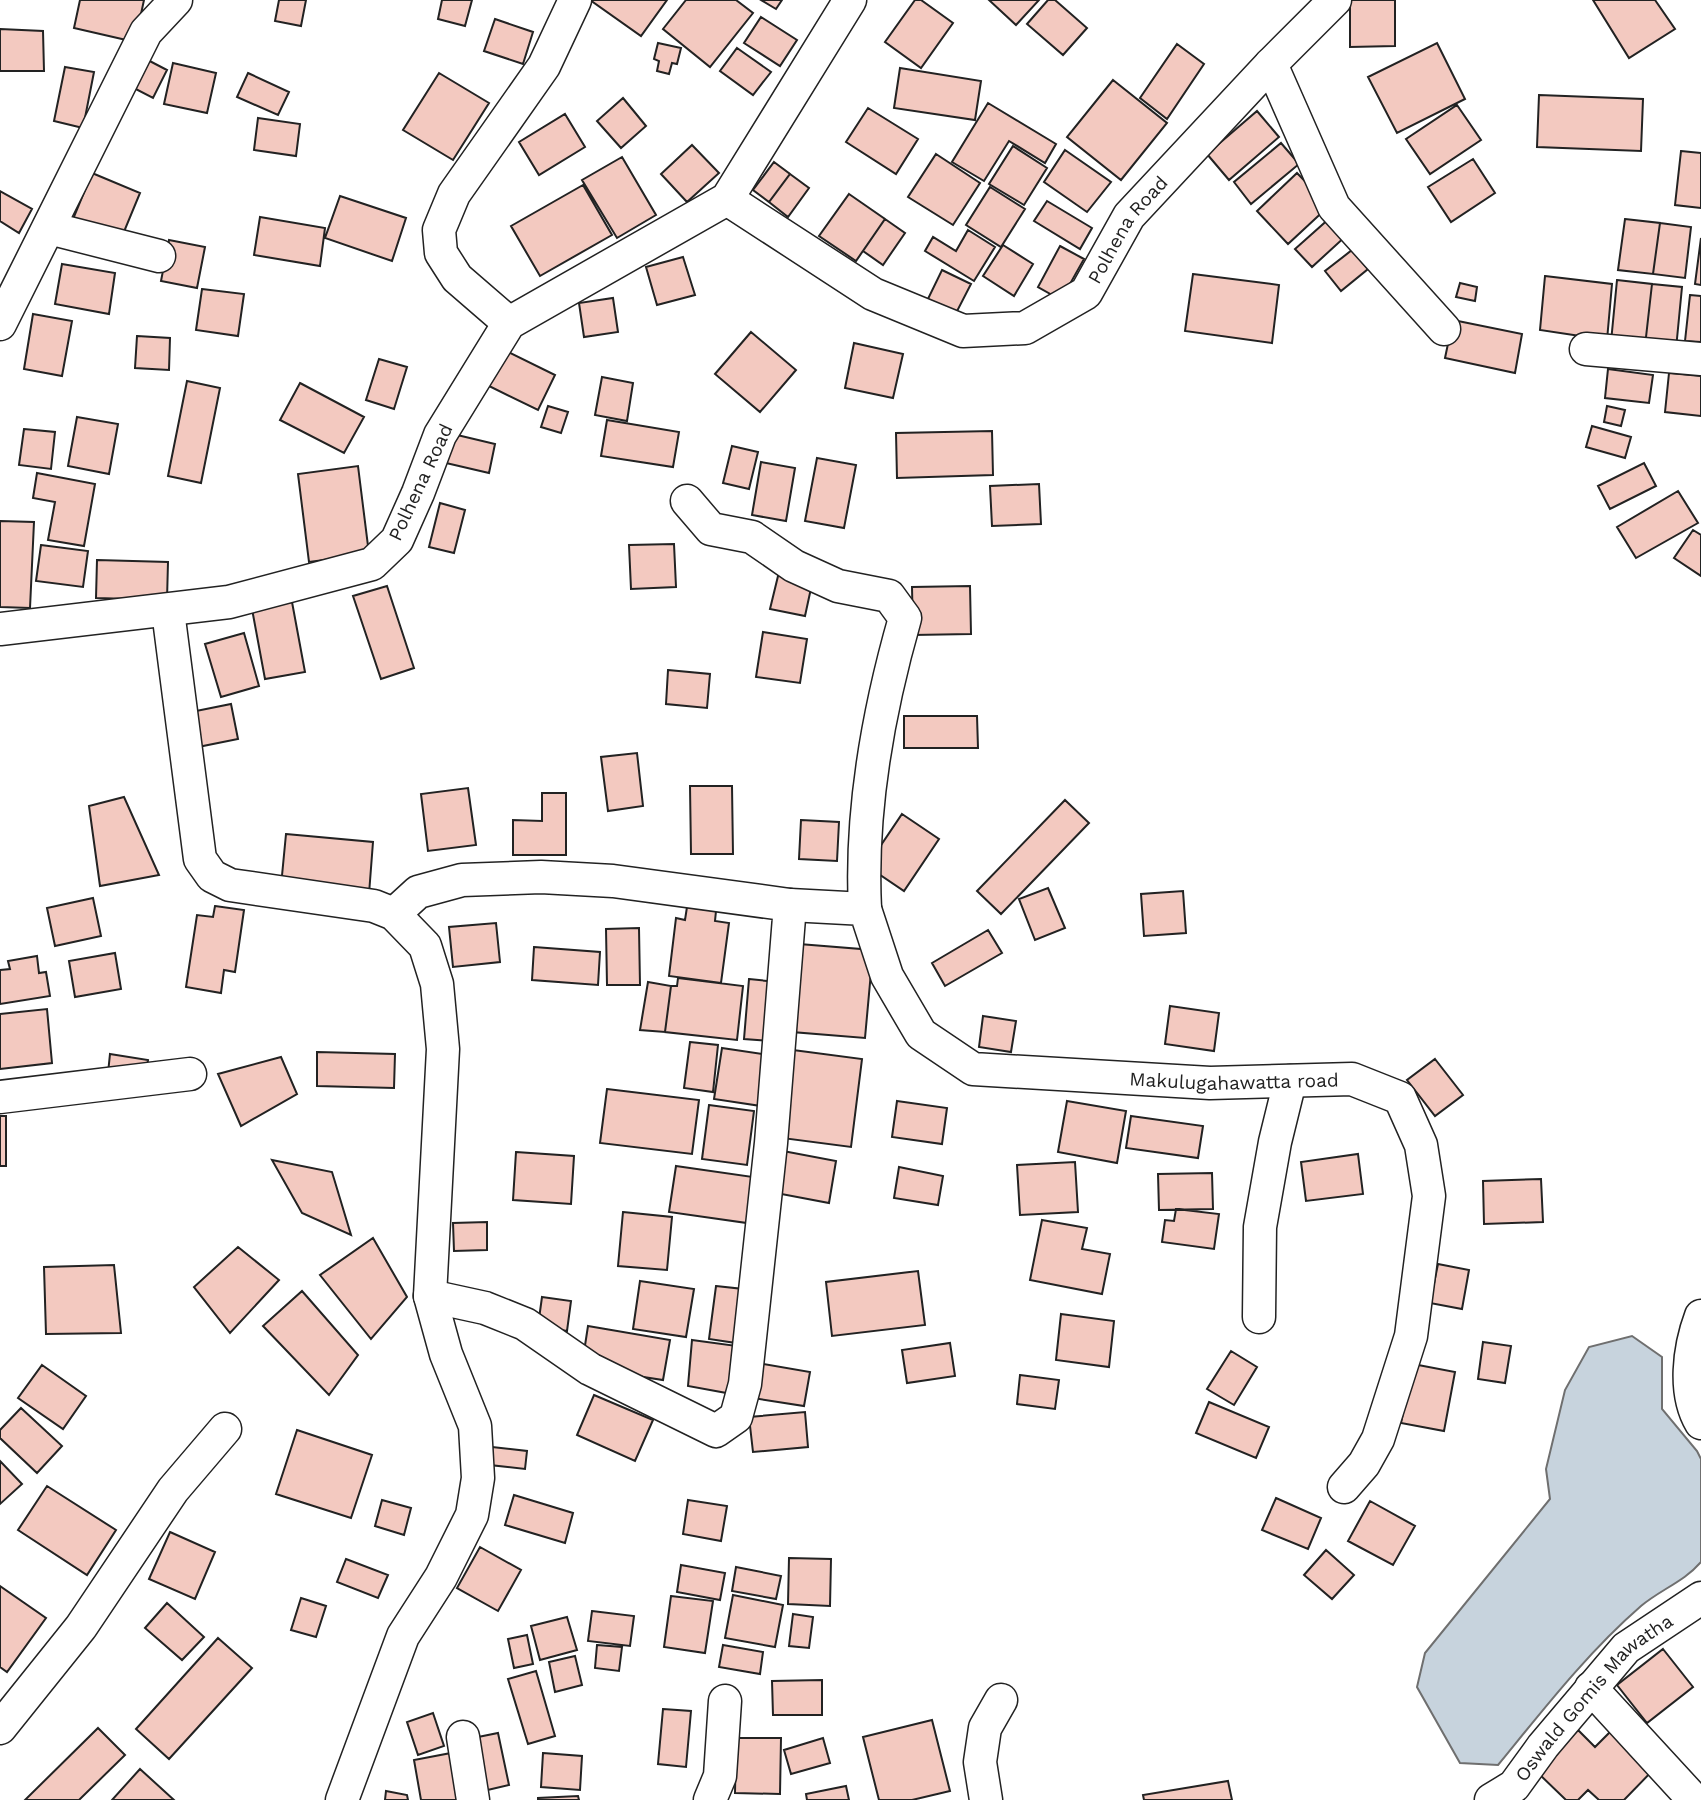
<svg xmlns="http://www.w3.org/2000/svg" width="1701" height="1800" viewBox="0 0 1701 1800" font-family="'Work Sans',sans-serif">
<style>
.water{fill:#c7d3dd;stroke:#6f6f6f;stroke-width:2}
.building{fill:#f3c9c0;stroke:#222;stroke-width:2}
.lines{fill:none;stroke-linecap:round;stroke-linejoin:round}
.minor-casing{stroke:#222;stroke-width:35}
.minor{stroke:#fff;stroke-width:32}
.labels{text-anchor:middle;stroke-width:5;stroke-linejoin:round;paint-order:stroke}
.street-label{font-size:19px;fill:#222;stroke:#fff}
</style>
<rect width="100%" height="100%" fill="#fff"/>
<path class="water" d="M1632 1336 1662 1357V1409L1697 1451 1701 1459V1562C1685 1581 1660 1590 1641 1606 1587 1653 1543 1710 1498 1765L1460 1763 1417 1687 1425 1653 1550 1499 1546 1469 1565 1390 1589 1347Z"/>
<path class="building" d="M80 0H144L135 42 74 28Z
M279 0H306L301 26 275 21Z
M442 0H472L465 26 438 19Z
M590 0H667L641 36Z
M686 0H736L753 13 710 67 663 29Z
M761 0H782L776 9Z
M915 0H921L953 23 921 68 885 42Z
M989 0H1039L1016 25Z
M1048 0H1055L1087 28 1063 55 1027 24Z
M1350 0H1395V46L1350 47Z
M1593 0H1655L1675 29 1629 58Z
M761 17 797 40 780 66 744 43Z
M495 19 533 32 523 64 484 51Z
M0 29 43 31 44 71H0Z
M658 43 681 48 677 64 672 63 669 74 657 71 659 61 654 59Z
M1437 43 1465 99 1397 133 1368 77Z
M1177 44 1204 64 1167 119 1140 98Z
M737 48 771 72 753 95 720 71Z
M142 57 167 70 153 98 128 85Z
M173 63 216 73 207 113 164 104Z
M65 67 94 72 83 128 54 121Z
M900 68 981 81 975 120 894 108Z
M248 73 289 92 278 115 237 97Z
M439 73 489 103 453 160 403 130Z
M1113 80 1167 123 1121 180 1067 137Z
M1539 95 1643 99 1641 151 1537 147Z
M623 98 646 126 621 148 597 121Z
M988 103 1056 144 1045 163 1009 141 984 181 952 162Z
M1457 105 1481 140 1430 174 1406 139Z
M868 108 918 139 896 174 846 142Z
M1257 111 1279 137 1229 180 1207 154Z
M565 114 585 147 539 175 519 142Z
M258 118 300 124 296 156 254 150Z
M1281 143 1299 164 1251 204 1234 182Z
M692 145 719 173 687 202 661 174Z
M1013 146 1047 168 1024 205 989 184Z
M1065 150 1111 182 1087 212 1044 182Z
M1681 151 1701 153V208L1675 205Z
M936 154 980 183 953 225 908 197Z
M622 157 656 215 617 238 582 180Z
M1473 159 1495 193 1451 222 1428 187Z
M774 162 790 174 769 202 753 190Z
M92 173 140 193 121 239 73 219Z
M1297 173 1329 206 1288 244 1257 211Z
M790 174 809 188 788 217 769 202Z
M583 185 612 235 540 276 511 226Z
M990 187 1025 209 1001 247 966 225Z
M0 191 32 209 19 233 0 221Z
M849 194 885 219 856 261 819 236Z
M340 196 406 218 392 261 325 238Z
M1047 201 1092 228 1080 249 1034 221Z
M260 217 325 228 320 266 254 255Z
M1331 217 1347 235 1312 267 1295 249Z
M885 219 905 233 883 265 863 251Z
M1625 219 1660 223 1653 274 1618 270Z
M1660 223 1691 227 1685 278 1653 274Z
M968 230 995 247 974 281 925 251 933 237 956 251Z
M1701 238V285L1695 284Z
M169 240 205 247 197 288 161 281Z
M1003 245 1033 264 1014 296 983 276Z
M1060 246 1084 259 1061 300 1038 287Z
M1352 250 1368 269 1341 291 1325 271Z
M683 257 695 295 657 305 646 267Z
M62 264 115 273 109 314 55 304Z
M942 270 971 284 953 319 925 305Z
M1193 274 1279 285 1272 343 1185 331Z
M1545 276 1612 284 1607 340 1540 330Z
M1617 280 1652 284 1645 346 1611 342Z
M1460 283 1477 287 1475 301 1456 297Z
M1652 284 1682 287 1676 349 1645 346Z
M202 289 244 294 238 336 196 330Z
M1690 295 1701 296V342L1685 341Z
M613 298 618 332 584 337 579 303Z
M33 314 72 321 62 376 24 369Z
M1453 320 1522 334 1515 373 1445 358Z
M751 332 796 370 760 412 715 374Z
M137 336 170 338 169 370 135 368Z
M854 343 903 354 893 398 845 388Z
M506 351 555 375 538 410 489 386Z
M379 359 407 367 394 409 366 400Z
M1608 369 1653 375 1649 403 1605 398Z
M1669 373 1701 376V416L1665 412Z
M602 377 633 383 627 421 595 415Z
M187 381 220 388 201 483 168 476Z
M300 383 364 417 344 453 280 420Z
M548 406 568 412 561 433 541 427Z
M1607 406 1625 410 1621 426 1604 422Z
M77 417 118 424 109 474 68 466Z
M607 420 679 432 673 467 601 456Z
M1592 426 1631 437 1625 458 1586 447Z
M24 429 55 432 51 469 19 465Z
M992 431 993 475 897 478 896 433Z
M453 434 495 444 489 473 446 463Z
M732 446 758 452 749 489 723 483Z
M817 458 856 465 844 528 805 521Z
M761 462 795 468 786 521 752 515Z
M1644 463 1656 486 1610 509 1598 486Z
M358 466 369 554 309 562 298 474Z
M37 473 95 484 84 546 48 540 55 502 33 498Z
M1039 484 1041 524 992 526 990 486Z
M1678 491 1698 523 1636 558 1617 527Z
M440 503 465 510 454 553 429 547Z
M0 521 34 522 30 608 0 607Z
M1693 530 1701 535V576L1674 558Z
M674 544 676 587 631 589 629 545Z
M41 545 88 551 83 587 36 581Z
M97 560 168 562 167 600 96 598Z
M779 572 813 579 805 616 770 609Z
M387 586 414 668 381 679 353 596Z
M970 586 971 634 913 635 912 587Z
M292 602 305 672 265 679 252 609Z
M763 632 807 639 800 683 756 677Z
M244 633 259 686 221 697 205 644Z
M668 670 710 674 707 708 666 704Z
M231 704 238 739 198 747 191 712Z
M904 716H977L978 748H904Z
M637 753 643 806 608 811 601 757Z
M690 786H732L733 854H691Z
M468 788 476 845 428 851 421 794Z
M542 793H566V855H513V820L542 821Z
M124 797 159 875 100 886 89 806Z
M1065 800 1089 823 1001 914 977 891Z
M902 814 939 839 904 891 867 866Z
M801 820 839 822 837 861 799 859Z
M286 834 373 842 369 894 281 886Z
M1048 888 1065 928 1035 940 1019 899Z
M1183 891 1186 933 1144 936 1141 894Z
M93 898 101 936 55 946 47 908Z
M215 906 244 910 235 972 224 970 221 993 186 987 197 915 213 917Z
M687 907 716 911 715 921 729 923 721 983 669 976 676 918 685 920Z
M496 923 500 962 453 967 449 927Z
M639 928 640 985H607L606 929Z
M988 930 1002 953 945 986 932 963Z
M799 944 873 950 865 1038 792 1032Z
M534 947 600 952 598 985 532 980Z
M115 953 121 989 75 997 69 961Z
M37 956 39 973 46 972 50 996 0 1004V970L10 969 8 961Z
M678 978 743 986 737 1040 665 1032 671 986H677Z
M749 979 777 982 772 1041 744 1039Z
M648 982 671 986 665 1032 640 1030Z
M1170 1006 1219 1013 1214 1051 1165 1044Z
M47 1009 52 1063 0 1069V1014Z
M983 1016 1016 1021 1011 1052 979 1047Z
M690 1042 718 1045 713 1092 684 1088Z
M722 1048 769 1055 761 1106 714 1099Z
M793 1050 862 1059 851 1147 782 1138Z
M317 1052 395 1054 394 1088 317 1086Z
M110 1054 148 1060 144 1088 107 1083Z
M281 1057 297 1094 241 1126 218 1074Z
M1435 1059 1463 1095 1435 1116 1407 1080Z
M607 1089 699 1100 692 1154 600 1143Z
M897 1101 947 1108 942 1144 892 1137Z
M1067 1101 1126 1111 1117 1163 1058 1152Z
M709 1105 754 1111 747 1165 702 1159Z
M0 1116H6V1166H0Z
M1131 1116 1203 1126 1198 1158 1126 1148Z
M783 1151 836 1161 829 1203 776 1193Z
M516 1152 574 1156 571 1204 513 1200Z
M1358 1154 1363 1194 1306 1201 1301 1162Z
M272 1160 332 1172 351 1235 302 1213Z
M1075 1162 1078 1212 1020 1215 1017 1165Z
M676 1166 753 1177 747 1223 669 1212Z
M899 1167 943 1176 938 1205 894 1198Z
M1212 1173 1213 1209 1159 1210 1158 1174Z
M1541 1179 1543 1222 1484 1224 1483 1181Z
M1176 1209 1219 1214 1214 1249 1162 1242 1165 1220 1174 1221Z
M623 1212 672 1217 667 1270 618 1266Z
M1042 1220 1087 1228 1082 1249 1110 1254 1102 1294 1030 1280Z
M487 1222V1250L454 1251 453 1223Z
M373 1238 407 1297 371 1339 320 1275Z
M238 1247 279 1280 230 1333 194 1287Z
M1438 1264 1469 1270 1462 1309 1430 1303Z
M114 1265 121 1333 46 1334 44 1267Z
M918 1271 925 1325 832 1336 826 1282Z
M640 1281 694 1289 686 1337 633 1329Z
M716 1286 743 1289 736 1343 709 1339Z
M302 1291 358 1355 329 1395 263 1326Z
M542 1297 571 1301 567 1331 538 1326Z
M1061 1314 1114 1321 1109 1367 1056 1360Z
M588 1326 670 1340 663 1380 637 1376 584 1352Z
M692 1340 737 1346 732 1394 688 1386Z
M1483 1342 1511 1346 1505 1383 1478 1379Z
M950 1343 955 1376 907 1383 902 1350Z
M1231 1351 1257 1367 1234 1405 1207 1389Z
M758 1363 810 1372 804 1406 753 1398Z
M1413 1364 1455 1372 1444 1431 1401 1423Z
M42 1365 86 1396 63 1429 18 1398Z
M1020 1375 1059 1380 1055 1409 1017 1404Z
M594 1395 653 1420 635 1461 577 1435Z
M1209 1402 1269 1427 1256 1458 1196 1433Z
M21 1408 62 1446 37 1473 0 1438V1430Z
M805 1412 808 1447 753 1452 749 1417Z
M297 1430 372 1455 351 1518 276 1494Z
M492 1447 527 1451 525 1469 490 1465Z
M0 1461 22 1484 0 1504Z
M47 1486 116 1530 87 1575 18 1530Z
M514 1495 573 1513 565 1543 505 1525Z
M1276 1498 1321 1518 1308 1549 1262 1530Z
M382 1500 411 1508 404 1535 375 1526Z
M688 1500 727 1506 721 1541 683 1534Z
M1370 1501 1415 1526 1393 1565 1348 1541Z
M170 1532 215 1552 195 1599 149 1579Z
M480 1547 521 1570 498 1611 457 1588Z
M1326 1550 1354 1575 1332 1599 1304 1575Z
M789 1558 831 1559 830 1606 788 1604Z
M346 1559 388 1575 378 1598 337 1582Z
M681 1565 725 1573 720 1600 677 1592Z
M736 1567 781 1576 776 1599 732 1591Z
M0 1586 46 1618 7 1672 0 1667Z
M733 1595 783 1605 775 1647 725 1638Z
M671 1596 713 1601 705 1653 664 1647Z
M301 1598 326 1606 316 1637 291 1630Z
M167 1603 204 1637 182 1660 145 1628Z
M592 1611 634 1616 630 1646 588 1641Z
M793 1614 813 1617 809 1648 789 1646Z
M567 1617 577 1650 540 1660 531 1626Z
M527 1635 533 1664 514 1668 508 1639Z
M218 1638 252 1668 169 1759 136 1729Z
M597 1645 622 1647 619 1671 595 1668Z
M723 1645 763 1652 760 1674 719 1667Z
M1663 1649 1693 1687 1647 1723 1617 1685Z
M575 1656 582 1685 555 1692 549 1662Z
M536 1671 555 1736 528 1744 508 1679Z
M822 1680V1715H773L772 1681Z
M663 1709 691 1711 686 1767 658 1764Z
M433 1713 444 1746 418 1755 407 1722Z
M932 1720 950 1791 912 1800H879L863 1737Z
M1616 1726 1657 1766 1624 1800H1599L1588 1790 1578 1800H1566L1537 1772 1578 1730 1595 1747Z
M98 1728 125 1755 79 1800H25Z
M498 1733 509 1785 479 1792 468 1739Z
M736 1738H781L780 1794 735 1793Z
M823 1738 830 1763 791 1774 784 1750Z
M451 1753 460 1800H421L414 1760Z
M543 1753 582 1756 580 1790 541 1787Z
M140 1769 174 1800H112Z
M1228 1781 1232 1800H1144L1143 1795Z
M846 1786 849 1800H807L806 1794Z
M386 1791 407 1795 408 1800H385Z
M578 1796 579 1800H538V1798Z"/>
<g class="lines">
<defs>
<g id="minor">
<path d="M1271 64 1334 207 1444 329"/>
<path id="s1" d="M727 199 873 294 963 331 1025 328 1086 293 1129 216 1271 64 1335 0"/>
<path d="M49 228 159 256"/>
<path d="M509 323 457 278 441 253 439 230 454 194 544 66 575 0"/>
<path d="M0 324 146 32 176 0"/>
<path d="M1586 349 1701 359"/>
<path d="M687 501 711 529 752 537 794 566 838 586 889 596 905 618C878 712 860 810 865 909"/>
<path d="M168 611 200 859 212 876 230 885 374 906 394 914 425 946 437 984 443 1049 430 1296 446 1354 475 1426 478 1478 472 1515 441 1577 403 1636 342 1800"/>
<path d="M0 629 229 602 372 564 397 540 418 493 440 435 509 323 727 199 850 0"/>
<path id="s2" d="M790 905 865 909 887 976 921 1034 973 1069 1210 1083 1352 1079 1400 1098 1421 1145 1429 1196 1411 1336 1378 1439 1364 1464 1344 1487"/>
<path d="M394 914 418 892 462 880 541 877 613 881 790 905 771 1143 745 1384 736 1417 716 1431 590 1369 525 1324 485 1308 430 1296"/>
<path d="M0 1097 190 1074"/>
<path d="M1701 1316C1689 1348 1683 1393 1701 1423"/>
<path d="M1259 1317 1260 1227 1275 1142 1290 1081"/>
<path d="M1591 1688 1694 1800"/>
<path d="M0 1728 81 1627 173 1490 225 1429"/>
<path d="M463 1737 473 1800"/>
<path d="M710 1800 720 1776 725 1701"/>
<path d="M986 1800 980 1762 985 1728 1001 1700"/>
<path id="s3" d="M1491 1800 1514 1786 1543 1746 1626 1648 1701 1598"/>
</g>
</defs>
<use href="#minor" class="minor-casing"/>
<use href="#minor" class="minor"/>
</g>
<g class="labels">
<g class="street-label">
<text dy="7" stroke="none"><textPath href="#s1" startOffset="480">Polhena Road</textPath></text>
<text transform="translate(420 482) rotate(-65)" y="7">Polhena Road</text>
<text dy="7" stroke="none"><textPath href="#s2" startOffset="537">Makulugahawatta road</textPath></text>
<text dy="7" stroke="none"><textPath href="#s3" startOffset="147">Oswald Gomis Mawatha</textPath></text>
</g>
</g>
</svg>
